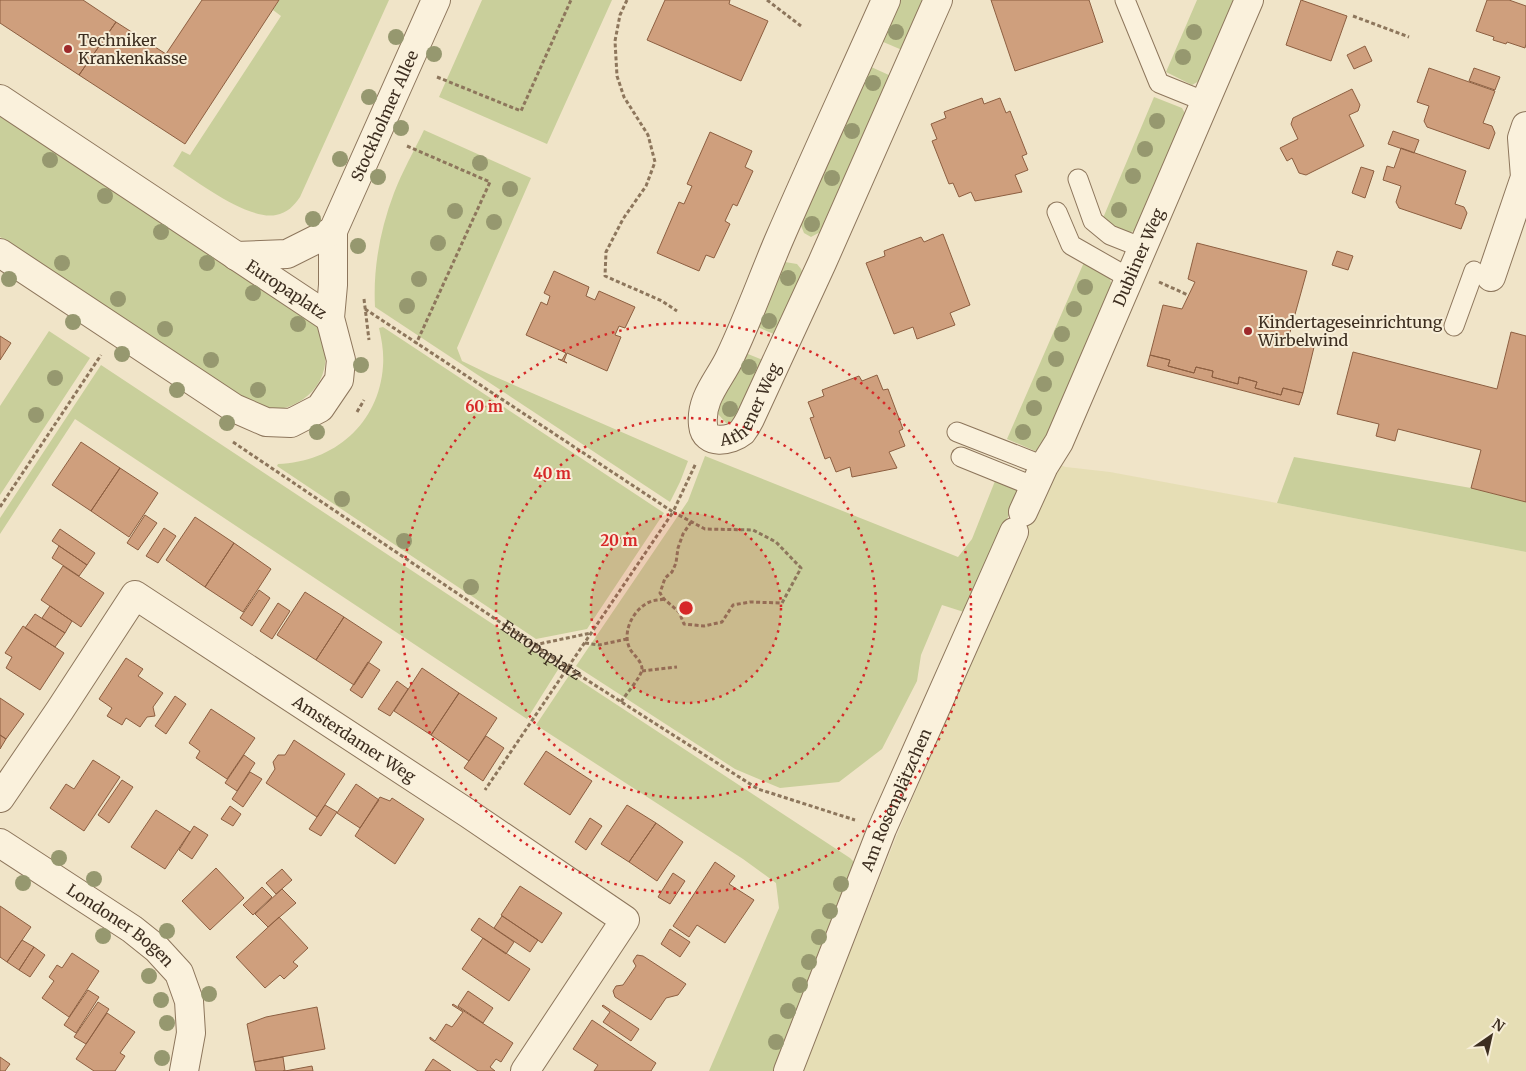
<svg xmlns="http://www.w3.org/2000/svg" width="1526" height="1071" viewBox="0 0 1526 1071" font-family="Merriweather,serif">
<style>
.farmland{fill:#e6deb5}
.green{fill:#c9cf9b}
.building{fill:#cf9f7d;stroke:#8d5f41}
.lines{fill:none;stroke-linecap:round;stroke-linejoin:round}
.service-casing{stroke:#8d765c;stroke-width:21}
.minor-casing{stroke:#8d765c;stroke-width:30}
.path{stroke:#8d765c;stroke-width:3;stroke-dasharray:4 2.5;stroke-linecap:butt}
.service{stroke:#faf1dc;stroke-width:19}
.minor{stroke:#faf1dc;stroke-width:28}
.tree{fill:#96986f}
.ring{fill:none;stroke:#d62828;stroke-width:2.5;stroke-dasharray:2.5 5}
.poi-dot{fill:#9e2a2b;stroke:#f7eed8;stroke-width:2}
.labels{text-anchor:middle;stroke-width:4;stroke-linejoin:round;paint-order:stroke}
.poi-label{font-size:16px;fill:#3d2e20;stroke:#f7eed8;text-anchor:start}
.street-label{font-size:16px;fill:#3d2e20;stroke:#f7eed8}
.centre{fill:#d62828;stroke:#f7eed8;stroke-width:2.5}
.ring-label{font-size:15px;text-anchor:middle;font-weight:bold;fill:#d62828;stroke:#f7eed8;stroke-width:4;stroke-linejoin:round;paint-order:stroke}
</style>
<rect width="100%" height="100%" fill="#f0e4c8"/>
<path class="farmland" d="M1056 464 1066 467 1110 472 1277 503 1526 552V1071H802L897 835 1023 536Z"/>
<path class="green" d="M279 0H389L300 197C294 206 287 213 276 215 249 221 196 181 173 166L182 151 190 155 281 16 273 10Z
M482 0H612L547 144 439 97Z
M898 0H924L902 50 881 41Z
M1197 0H1235L1201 80 1192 85 1166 72Z
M869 66 891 76 822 231 811 237 804 233 800 223Z
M1154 97 1182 108 1187 117 1137 230 1128 233 1108 224 1103 218Z
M0 109 309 313C313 319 318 325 321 332 331 358 325 385 302 400 293 406 279 411 269 409 259 407 249 400 240 396L0 237Z
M424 130 531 178 457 348 462 361 491 375 688 461 680 482 670 502 375 307C373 268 380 230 394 193 402 172 414 151 424 130Z
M1085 260 1108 274 1112 285 1043 447 1035 451 1007 439Z
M785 262 797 264 801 269 803 274 776 335 755 326 781 266Z
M383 327 664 513 587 629 536 639 277 466 278 464C334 462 379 424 383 366 384 353 382 341 379 328Z
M49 331 90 358 0 495V406Z
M743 352 765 361 741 418 732 424 726 423 718 414 719 408Z
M101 365 559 668 527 719 75 419 0 534V518Z
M705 456 958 557 972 539 995 481 1019 491 967 613 942 605 921 655 917 681 882 749 839 782 780 788 735 769 576 666 688 501Z
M1294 457 1471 488 1526 502V552L1277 503Z
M570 674 850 858 860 868 777 1071H709L779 908 776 883 743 859 536 725Z"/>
<path class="building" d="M0 0H83L116 22 79 75 0 23Z
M202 0H279L185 144 79 75 116 22 166 54Z
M665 0H730L729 4 768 21 741 81 647 40Z
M991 0H1089L1103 42 1015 71Z
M1301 0 1347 16 1331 61 1286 45Z
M1487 0H1509L1526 6V44L1525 48 1507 42 1506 44 1493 40 1494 37 1476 31Z
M1365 46 1372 61 1354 69 1347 55Z
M1429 68 1495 91 1483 123 1492 126 1495 133 1489 149 1427 127 1424 121 1429 106 1417 102Z
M1474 68 1500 77 1495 90 1469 81Z
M1352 89 1360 105 1358 111 1349 115 1364 146 1306 175 1299 173 1292 158 1287 161 1280 148 1298 139 1291 124 1293 118Z
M982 98 984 104 1000 98 1006 113 1010 111 1027 154 1022 156 1028 170 1015 175 1022 192 975 201 971 192 959 197 953 183 949 184 932 141 937 139 931 124 946 118 944 112Z
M1393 131 1419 140 1414 153 1388 144Z
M710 132 752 151 745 167 753 171 737 206 733 204 725 221 730 224 714 258 706 255 699 271 657 253 679 202 684 204 692 186 687 184Z
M1401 148 1466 171 1455 204 1464 207 1467 213 1461 229 1399 208 1396 202 1401 186 1383 180 1387 166 1394 168Z
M1361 167 1374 171 1365 198 1352 193Z
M943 234 970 305 950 313 955 325 917 339 913 327 894 334 866 263 885 256 884 251 921 237 924 242Z
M1197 243 1307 271 1289 336 1315 343 1303 393 1283 388 1281 395 1255 388 1257 382 1239 377 1238 384 1212 377 1213 371 1196 367 1194 373 1168 366 1170 360 1150 355 1163 305 1182 309 1195 282 1188 279Z
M1337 251 1353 256 1348 270 1332 265Z
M554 271 589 287 586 296 595 300 599 291 635 307 625 328 619 326 615 335 621 337 607 371 567 353 564 361 567 363 558 359 562 360 566 353 526 335 541 302 547 305 550 296 544 293Z
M1511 332 1526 336V502L1471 488 1481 450 1398 429 1395 441 1376 436 1379 424 1337 414 1353 352 1497 389Z
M0 336 11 343 0 360Z
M1150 355 1170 360 1168 366 1194 373 1196 367 1213 371 1212 377 1238 384 1239 377 1257 382 1255 388 1281 395 1283 388 1303 393 1299 405 1147 366Z
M877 375 883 390 888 389 903 429 899 431 905 446 889 452 897 468 852 477 850 467 836 472 830 457 825 459 810 418 814 417 808 402 824 396 822 390 859 376 862 381Z
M81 442 120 468 91 511 52 485Z
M120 468 158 493 129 537 91 511Z
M145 515 157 523 138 550 127 543Z
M195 517 234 543 205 587 166 560Z
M164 528 176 536 158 563 146 556Z
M60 529 95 553 87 565 52 541Z
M234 543 271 569 243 612 205 587Z
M59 546 87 565 79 576 52 558Z
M63 566 104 593 81 627 41 600Z
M259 590 270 598 252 626 240 618Z
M305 592 344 617 316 660 277 635Z
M278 603 290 611 272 639 260 631Z
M50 606 72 621 65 633 42 618Z
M35 614 65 633 55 647 25 628Z
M344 617 382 642 354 685 316 660Z
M23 626 64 653 40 690 6 668 12 657 5 653Z
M126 658 143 669 138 676 163 693 153 707 155 716 147 717 140 727 126 718 122 725 107 716 112 708 99 699Z
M368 662 380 670 362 698 350 690Z
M422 668 459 693 431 735 394 711Z
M397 681 408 689 390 716 378 709Z
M459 693 497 718 469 761 431 735Z
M175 696 186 704 166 734 155 726Z
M0 698 24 714 6 739 0 735Z
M211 709 255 738 227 779 196 758 200 751 189 743Z
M0 735 6 739 0 749Z
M486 736 504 748 483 781 464 768Z
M294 740 345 774 317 817 266 783 275 769 273 762 278 755H285Z
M546 751 592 781 570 815 524 784Z
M244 755 255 763 237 791 225 783Z
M93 760 120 777 84 831 50 808 66 784 74 789Z
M250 772 262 779 243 807 232 799Z
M122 780 133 787 109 823 98 815Z
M356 784 379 800 360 828 337 813Z
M380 797 390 801 392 798 424 819 395 864 355 836Z
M325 805 337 812 321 836 309 829Z
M627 805 656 823 629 862 601 844Z
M230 806 241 814 233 826 221 819Z
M156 810 190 832 165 869 131 847Z
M590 818 602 826 586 850 575 842Z
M656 823 683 842 657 881 629 862Z
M194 826 208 835 192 859 179 850Z
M715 862 735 876 729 884 754 900 725 943 697 925 689 937 673 926Z
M216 868 244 898 210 930 182 901Z
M282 869 292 880 276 894 266 883Z
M673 873 685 881 670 904 658 897Z
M520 886 562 913 542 943 501 915Z
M262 887 272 897 253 915 243 905Z
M282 889 296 903 268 927 255 914Z
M0 906 31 927 7 962 0 957Z
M502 916 538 940 530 952 494 928Z
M279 917 308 948 293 962 298 966 284 979 280 975 265 988 236 957Z
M479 918 514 942 506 954 471 930Z
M670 929 690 942 680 957 661 944Z
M483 938 530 969 509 1001 462 969Z
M22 940 34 947 19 970 7 962Z
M34 947 45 955 30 977 19 970Z
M72 953 99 971 69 1017 42 998 54 981 49 977 57 965 62 968Z
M637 955 643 956 686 984 678 995 666 998 651 1020 615 997 613 991 616 986 623 985 636 966 633 961Z
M88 990 99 997 76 1033 64 1025Z
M468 991 493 1008 483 1023 458 1006Z
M98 1002 109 1009 86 1044 74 1037Z
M453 1004 513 1043 501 1062 496 1059 490 1067 495 1071H478L430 1039V1037L435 1041 446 1024 452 1027 463 1012 452 1005Z
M603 1005 639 1029 631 1041 603 1022 610 1012 602 1006Z
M317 1007 325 1049 254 1062 247 1024 266 1017Z
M107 1013 135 1032 120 1053 125 1056 115 1071H94L76 1059Z
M592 1020 656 1063 651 1071H594L598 1065 573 1049Z
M0 1057 10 1064 5 1071H0Z
M283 1057 285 1071H256L254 1062Z
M433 1059 451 1071H425Z
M312 1066 313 1071H283H285Z"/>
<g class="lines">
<defs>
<path id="service" d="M1125 0 1159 83 1206 102
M1078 179 1093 221 1110 235 1143 248
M1057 212 1071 245 1129 278
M1454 326 1474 271
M957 432 1044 466
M961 457 1035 487"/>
<g id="minor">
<path id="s2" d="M886 0C850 81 813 161 778 242 762 280 748 319 730 357 720 379 700 398 703 425 705 446 731 441 742 432 745 428 748 423 750 419L822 263 938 0"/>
<path id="s3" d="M0 99 330 318"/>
<path id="s4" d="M0 253 234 408 266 422 291 423 320 408 339 380 341 360 330 318 333 285V231L436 0"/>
<path d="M236 256 287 254 333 231"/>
<path d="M1491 277 1525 177 1522 138 1526 126"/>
<path id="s5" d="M1023 512 1044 466 1059 442 1249 0"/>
<path id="s6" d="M0 798 60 710 135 595 469 814 625 920 525 1071"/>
<path id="s7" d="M0 843 132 929 157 949 179 973 189 1001 191 1033 184 1071"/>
<path id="s8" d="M788 1071 882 829 1014 532"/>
</g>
</defs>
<use href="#service" class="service-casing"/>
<use href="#minor" class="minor-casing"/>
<g class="path">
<path d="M627 0 620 15 615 41 617 76 624 97 648 135 655 162 646 186 623 219 606 252 605 276 662 301 677 311"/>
<path d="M767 0 801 26"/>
<path d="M1353 16 1409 37"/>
<path d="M437 77 521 111 571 0"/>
<path d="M407 146 490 182 416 344"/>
<path d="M1159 282 1188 295"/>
<path d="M364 299 369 340"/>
<path d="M365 309 673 512 485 790"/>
<path d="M357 412 364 400"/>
<path id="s1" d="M233 442 568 668 758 789 855 820"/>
<path d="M0 507 101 355"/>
<path d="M691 522 683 534 678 548 676 563 672 572 665 578 660 593 664 599 679 612 684 624 704 626 722 622 733 605 750 602 782 603 801 568 776 542 753 530 705 529 673 512 696 463"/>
<path d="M585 643 599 645 627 639"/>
<path d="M534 645 591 633"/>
<path d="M642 671 677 667"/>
<path d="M621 702C626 694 642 676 642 669 642 661 634 656 630 649 621 632 634 607 652 601 656 600 660 600 664 599"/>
</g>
<use href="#service" class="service"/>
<use href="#minor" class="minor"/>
</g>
<g class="tree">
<circle cx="896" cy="32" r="8"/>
<circle cx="1194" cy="32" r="8"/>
<circle cx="396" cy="37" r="8"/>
<circle cx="434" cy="54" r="8"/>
<circle cx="1183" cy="57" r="8"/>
<circle cx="873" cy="83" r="8"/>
<circle cx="369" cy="97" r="8"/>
<circle cx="1157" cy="121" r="8"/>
<circle cx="401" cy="128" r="8"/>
<circle cx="852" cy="131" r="8"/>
<circle cx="1145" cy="149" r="8"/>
<circle cx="340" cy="159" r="8"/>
<circle cx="50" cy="160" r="8"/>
<circle cx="480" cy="163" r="8"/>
<circle cx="1133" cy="176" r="8"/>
<circle cx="378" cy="177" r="8"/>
<circle cx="832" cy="178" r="8"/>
<circle cx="510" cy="189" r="8"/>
<circle cx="105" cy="196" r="8"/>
<circle cx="1119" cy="210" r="8"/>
<circle cx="455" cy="211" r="8"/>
<circle cx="313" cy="219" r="8"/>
<circle cx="494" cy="222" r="8"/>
<circle cx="812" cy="224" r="8"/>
<circle cx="161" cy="232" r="8"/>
<circle cx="438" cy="243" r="8"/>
<circle cx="358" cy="246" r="8"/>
<circle cx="62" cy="263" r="8"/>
<circle cx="207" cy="263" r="8"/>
<circle cx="788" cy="278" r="8"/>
<circle cx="9" cy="279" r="8"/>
<circle cx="419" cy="279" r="8"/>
<circle cx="1085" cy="287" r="8"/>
<circle cx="253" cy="293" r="8"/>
<circle cx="118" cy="299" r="8"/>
<circle cx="407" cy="306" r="8"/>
<circle cx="1074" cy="309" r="8"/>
<circle cx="769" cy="321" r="8"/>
<circle cx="73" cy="322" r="8"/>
<circle cx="298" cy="324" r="8"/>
<circle cx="165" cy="329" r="8"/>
<circle cx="1062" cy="334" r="8"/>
<circle cx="122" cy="354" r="8"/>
<circle cx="1056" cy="359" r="8"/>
<circle cx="211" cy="360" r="8"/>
<circle cx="361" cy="365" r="8"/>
<circle cx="749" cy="367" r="8"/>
<circle cx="55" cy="378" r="8"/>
<circle cx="1044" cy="384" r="8"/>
<circle cx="177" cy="390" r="8"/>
<circle cx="258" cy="390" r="8"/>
<circle cx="1034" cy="408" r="8"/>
<circle cx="730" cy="409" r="8"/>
<circle cx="36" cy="415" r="8"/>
<circle cx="227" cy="423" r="8"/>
<circle cx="317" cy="432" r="8"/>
<circle cx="1023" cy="432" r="8"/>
<circle cx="342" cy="499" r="8"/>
<circle cx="404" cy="541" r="8"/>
<circle cx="471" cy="587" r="8"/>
<circle cx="59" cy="858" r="8"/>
<circle cx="94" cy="879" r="8"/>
<circle cx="23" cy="883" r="8"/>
<circle cx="841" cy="884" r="8"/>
<circle cx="830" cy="911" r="8"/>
<circle cx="167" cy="931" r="8"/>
<circle cx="103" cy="936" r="8"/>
<circle cx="819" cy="937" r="8"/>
<circle cx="809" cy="962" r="8"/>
<circle cx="149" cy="976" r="8"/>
<circle cx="800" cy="985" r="8"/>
<circle cx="209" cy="994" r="8"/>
<circle cx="161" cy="1000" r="8"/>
<circle cx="788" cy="1011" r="8"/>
<circle cx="167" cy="1023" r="8"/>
<circle cx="776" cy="1042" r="8"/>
<circle cx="162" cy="1058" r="8"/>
</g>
<circle cx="686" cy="608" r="95" fill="#d62828" fill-opacity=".12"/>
<g class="ring">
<circle cx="686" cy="608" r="95"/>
<circle cx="686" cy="608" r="190"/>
<circle cx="686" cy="608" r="285"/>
</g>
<g class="poi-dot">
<circle cx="68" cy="49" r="5"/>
<circle cx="1248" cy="331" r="5"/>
</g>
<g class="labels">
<g class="poi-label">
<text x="78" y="46">Techniker<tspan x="78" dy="18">Krankenkasse</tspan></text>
<text x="1258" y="328">Kindertageseinrichtung<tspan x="1258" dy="18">Wirbelwind</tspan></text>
</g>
<g class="street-label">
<text dy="6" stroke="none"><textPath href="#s4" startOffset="684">Stockholmer Allee</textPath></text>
<text dy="6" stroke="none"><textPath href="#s5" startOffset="280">Dubliner Weg</textPath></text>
<text dy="6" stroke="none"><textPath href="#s3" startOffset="344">Europaplatz</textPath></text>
<text dy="6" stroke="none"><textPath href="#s2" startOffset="539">Athener Weg</textPath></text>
<text dy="6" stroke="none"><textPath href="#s1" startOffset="372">Europaplatz</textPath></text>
<text dy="6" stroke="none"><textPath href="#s6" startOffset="506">Amsterdamer Weg</textPath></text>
<text dy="6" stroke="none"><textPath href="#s8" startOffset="292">Am Rosenplätzchen</textPath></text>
<text dy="6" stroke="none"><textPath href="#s7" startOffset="146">Londoner Bogen</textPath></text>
</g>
</g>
<circle cx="686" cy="608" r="8" class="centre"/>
<g class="ring-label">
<text x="484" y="412">60 m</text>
<text x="552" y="479">40 m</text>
<text x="619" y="546">20 m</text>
</g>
<g transform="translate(1491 1036) rotate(34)" stroke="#f7eed8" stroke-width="4" paint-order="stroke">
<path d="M0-4L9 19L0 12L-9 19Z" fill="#3d2e20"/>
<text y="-8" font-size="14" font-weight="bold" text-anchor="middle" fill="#3d2e20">N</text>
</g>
</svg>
